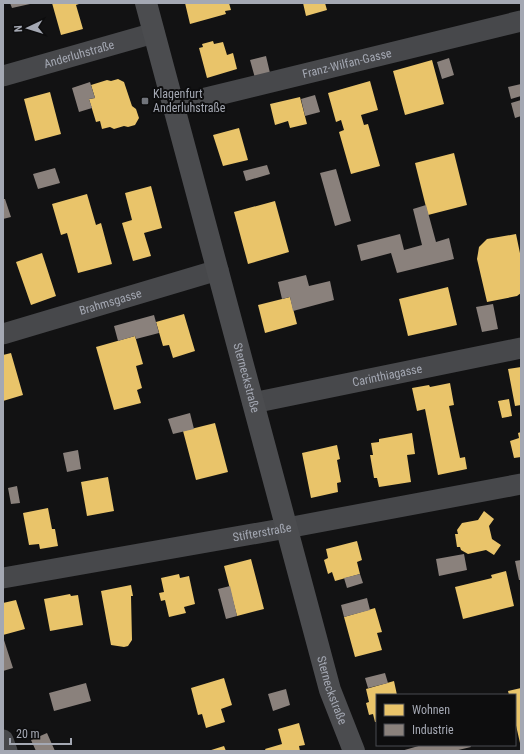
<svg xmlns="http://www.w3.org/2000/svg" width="524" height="754" viewBox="0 0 524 754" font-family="'Roboto Condensed',sans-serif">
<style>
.homes{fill:#e9c46a}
.industry{fill:#8a817c}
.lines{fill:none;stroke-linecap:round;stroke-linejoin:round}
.street{stroke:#47484b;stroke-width:21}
.secondary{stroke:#4b4c4f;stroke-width:22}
.poi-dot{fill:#71747b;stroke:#0d0d0e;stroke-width:1.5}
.labels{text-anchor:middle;stroke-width:4;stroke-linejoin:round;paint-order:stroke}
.street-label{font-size:12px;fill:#a4a8b3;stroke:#0d0d0e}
.poi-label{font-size:12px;fill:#a4a8b3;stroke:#0d0d0e;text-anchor:start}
</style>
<rect width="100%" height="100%" fill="#121213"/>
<path class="homes" d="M52 3H82L76 5 83 29 61 35Z
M185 3H229L231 10 225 11 226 14 190 24Z
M303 3H325L327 10 306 16Z
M213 41 214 44 223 42 227 55 233 53 237 69 207 78 199 48 203 47 202 44Z
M432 60 444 104 405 115 393 71Z
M118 79 124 82 132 106 136 109 139 118 135 125 128 127 124 126 114 129 110 127 102 129 100 121 96 122 89 99 95 98 91 85 107 80 111 81Z
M370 81 378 110 361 115 364 125 368 124 380 166 351 174 339 132 344 130 341 120 336 122 328 93Z
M50 92 61 134 35 141 24 99Z
M300 97 307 124 290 128 288 121 275 125 270 104Z
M239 128 248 160 223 166 213 135Z
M454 153 467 205 428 215 415 163Z
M151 186 162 228 144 233 151 256 133 261 122 223 132 220 125 193Z
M87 194 96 225 101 223 112 264 78 273 67 233 61 235 52 204Z
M275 201 289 252 248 264 234 212Z
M516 234 521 258V293L517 296 487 302 477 259 479 247 487 239Z
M42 253 56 296 31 305 16 262Z
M448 287 457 325 408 336 399 299Z
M290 297 297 324 265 333 258 305Z
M184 314 195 351 173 358 169 345 163 346 156 322Z
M135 336 143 364 136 366 142 388 137 390 141 403 114 410 96 347Z
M11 353 23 395 3 401V355Z
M521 367V405L515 406 508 369Z
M450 383 454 405 449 406 460 458 465 457 467 469 438 475 425 409 417 411 412 388 429 385 430 387Z
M509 399 512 416 502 418 498 401Z
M215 423 228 472 196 480 183 431Z
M521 432V457L514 458 510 441 519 438 518 433Z
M412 433 415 454 407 455 411 482 379 487 377 478H374L370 455H373L371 443 379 442V439Z
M337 445 340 459 337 460 341 482 337 483 338 492 311 498 302 453Z
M108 477 114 511 87 516 81 482Z
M48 508 52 529H55L58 546 40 549 39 544 29 545 23 513Z
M484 511 494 519 489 526 492 539 501 545 494 555 486 550 468 554 461 550 460 547H457L455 534H458L457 530 462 523 478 520Z
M357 541 362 560 357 562 360 574 335 581 332 572 328 574 324 560 328 558 326 549Z
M251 559 264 609 237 616 224 566Z
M506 571 514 606 463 619 455 587 492 578 491 575Z
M179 574 180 578 189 576 195 604 184 607 186 613 169 617 165 600 161 601 159 593 164 592 161 578Z
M131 585 133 596H131L132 640 128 646 124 647 111 645 101 591Z
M70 594 71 596 78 595 83 625 50 631 44 599Z
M16 600 25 629 3 635V603Z
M375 608 382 632 377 633 382 650 355 657 344 617Z
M224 678 232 705 221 709 225 722 206 728 202 714 198 715 191 688Z
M394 681 397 695H377V722H375L373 714 369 715 366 703 369 702 366 689Z
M521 688V743H520L515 721V695H509L508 691Z
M299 723 305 745 299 746 300 751H266L265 749 282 744 278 729Z
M224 746 226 751H208Z"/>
<path class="industry" d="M10 3H30V4L12 8Z
M266 56 270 73 255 78 250 60Z
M449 58 454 75 442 79 437 62Z
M90 82 95 98 89 99 92 108 79 112 72 88Z
M521 84V96L511 99 508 87Z
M315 95 320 112 305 116 301 99Z
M521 100V116L515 118 511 103Z
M267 165 270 174 246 181 243 171Z
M55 168 60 183 38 189 33 174Z
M336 169 351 221 335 226 320 173Z
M3 199H5L11 217 3 219Z
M426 205 436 242 449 238 454 259 397 273 391 253 361 261 357 245 400 234 404 250 422 245 413 209Z
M306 275 309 286 330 281 334 300 293 311 290 297 282 299 278 282Z
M493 304 498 329 482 332 476 307Z
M154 315 159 333 136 339 135 336 118 341 114 326Z
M190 413 194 429 173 434 168 419Z
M78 450 81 469 67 472 63 453Z
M17 486 20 503 11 504 8 488Z
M464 554 467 570 439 576 436 559Z
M521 560V580H519L515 561Z
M360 574 363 583 347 588 344 578Z
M230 586 237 616 226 619 218 589Z
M367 598 370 610 344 617 341 605Z
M3 637 13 668 3 671Z
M385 673 388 683 368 688 365 678Z
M86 683 91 701 54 711 49 693Z
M286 689 290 705 273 711 268 694Z
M47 733 55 751H36L31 740Z
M422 745H470L471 747 454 751H401Z"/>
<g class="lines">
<g class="street">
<path id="s1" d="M3 76 154 33"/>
<path id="s2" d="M173 106 521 21"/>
<path id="s3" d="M3 334 218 270"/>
<path id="s4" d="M253 403 521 348"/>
<path id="s5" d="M3 578 287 528 521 484"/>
<path d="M3 740 7 751"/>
</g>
<path class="secondary" id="s6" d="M146 3 330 690 354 751"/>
</g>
<rect class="poi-dot" x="141" y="97" width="8" height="8" rx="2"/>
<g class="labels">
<g class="street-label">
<text dy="4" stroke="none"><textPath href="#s1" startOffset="79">Anderluhstraße</textPath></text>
<text dy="4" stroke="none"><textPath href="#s2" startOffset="179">Franz-Wilfan-Gasse</textPath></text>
<text dy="4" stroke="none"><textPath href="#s3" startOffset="112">Brahmsgasse</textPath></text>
<text dy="4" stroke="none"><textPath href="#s4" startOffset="137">Carinthiagasse</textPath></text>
<text dy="4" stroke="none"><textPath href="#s6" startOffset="388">Sterneckstraße</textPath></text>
<text dy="4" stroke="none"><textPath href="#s5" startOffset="263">Stifterstraße</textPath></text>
<text dy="4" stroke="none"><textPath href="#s6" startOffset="712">Sterneckstraße</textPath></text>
</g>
<g class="poi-label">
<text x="153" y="98">Klagenfurt<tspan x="153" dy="14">Anderluhstraße</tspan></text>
</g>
</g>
<rect width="524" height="754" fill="none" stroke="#a4a8b3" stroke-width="8"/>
<rect x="376" y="694" width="140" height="52" fill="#0d0d0e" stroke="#494b50"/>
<rect x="384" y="704" width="20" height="12" fill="#e9c46a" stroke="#494b50"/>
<text x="412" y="714" font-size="12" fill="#a4a8b3">Wohnen</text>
<rect x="384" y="724" width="20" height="12" fill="#8a817c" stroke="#494b50"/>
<text x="412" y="734" font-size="12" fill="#a4a8b3">Industrie</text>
<g transform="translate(28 28) rotate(266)" stroke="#0d0d0e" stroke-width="3" paint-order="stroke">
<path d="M0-3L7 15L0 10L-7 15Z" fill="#a4a8b3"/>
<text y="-6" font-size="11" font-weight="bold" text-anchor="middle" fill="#a4a8b3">N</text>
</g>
<path d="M10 738v6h61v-6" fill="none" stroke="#a4a8b3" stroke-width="2"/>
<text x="16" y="738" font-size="12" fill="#a4a8b3" stroke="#0d0d0e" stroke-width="3" paint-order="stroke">20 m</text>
</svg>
